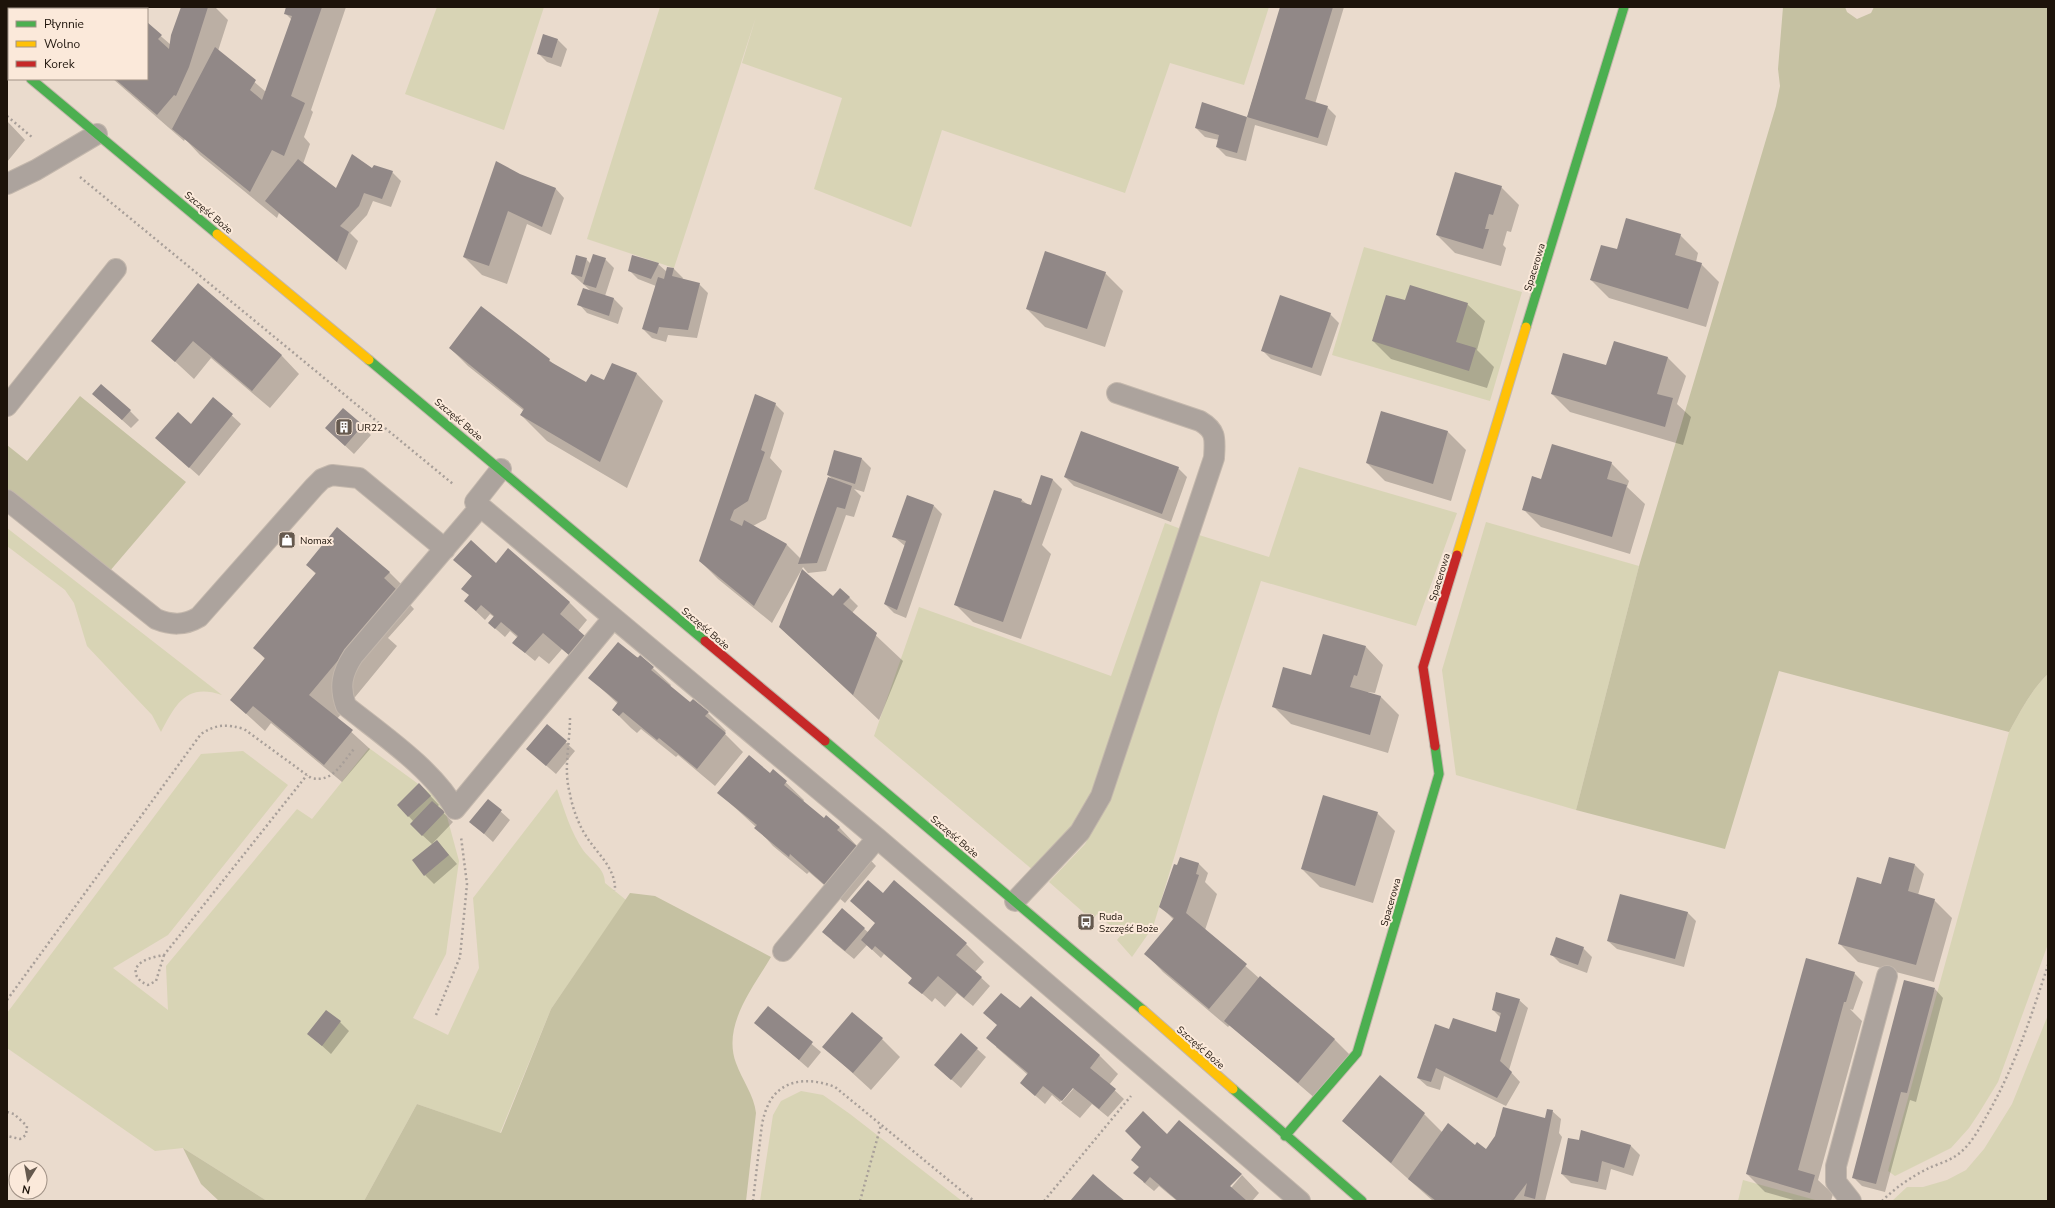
<svg xmlns="http://www.w3.org/2000/svg" width="2055" height="1208" viewBox="0 0 2055 1208" font-family="'Nunito Sans',sans-serif">
<style>
.green{fill:#d8d4b5}
.forest{fill:#c5c1a2}
.shadow{fill:#0003}
.building{fill:#918887}
.lines{fill:none;stroke-linecap:round;stroke-linejoin:round}
.lane-casing{stroke:#c3b7ac;stroke-width:22}
.fast-casing{stroke:#c3b7ac;stroke-width:11}
.slow-casing{stroke:#c3b7ac;stroke-width:11}
.jam-casing{stroke:#c3b7ac;stroke-width:11}
.path{stroke:#a89f99;stroke-width:2.5;stroke-dasharray:2 3;stroke-linecap:butt}
.lane{stroke:#aca39d;stroke-width:20}
.fast{stroke:#4caf50;stroke-width:9}
.slow{stroke:#ffc107;stroke-width:9}
.jam{stroke:#c62828;stroke-width:9}
.labels{text-anchor:middle;stroke-width:4;stroke-linejoin:round;paint-order:stroke}
.street-label{font-size:10px;fill:#1d130a;stroke:#fbe9da}
.poi-label{font-size:10px;fill:#1d130a;stroke:#fbe9da;text-anchor:start}
</style>
<rect width="100%" height="100%" fill="#eadbcd"/>
<path class="green" d="M437 7H544L504 130 405 94Z
M660 7H1269L1244 85 1170 63 1125 193 942 130 911 227 814 189 842 98 742 63 756 17 674 268 587 239Z
M1364 247 1522 292 1490 401 1332 355Z
M1299 467 1457 513 1416 626 1261 581 1218 713 1153 927 1132 957 1117 940 1121 935 1097 914 1092 920 1049 882 1085 844 1109 800 1199 535 1269 557Z
M1486 522 1639 566 1576 810 1456 775 1442 670Z
M1165 523 1181 529 1093 795 1082 817 1034 871 874 736 919 607 1111 676Z
M7 528 222 695C187 683 176 703 161 732L152 715 87 646 74 603 65 590 7 546Z
M2048 674V944L1998 1082 1979 1113 1969 1128 1951 1148 1895 1176 1888 1171 2009 732C2020 712 2031 690 2048 674Z
M369 748 443 802 459 861 446 954 413 1018 448 1035 479 968 473 898 557 789C564 809 571 833 583 850 591 861 605 868 605 883L626 900 551 1009 500 1133 417 1104 364 1201H267L183 1148 155 1151 7 1048V1013L201 754 243 751 288 785 168 935 113 968 168 1010 166 966 297 809 312 819Z
M2048 1015V1201H1892L1907 1187H1923L1947 1180 1966 1170 1984 1149 2012 1104Z
M801 1091 823 1095 850 1114 962 1201H760L773 1115 781 1101Z
M1743 1180 1819 1201H1738Z"/>
<path class="forest" d="M1783 7H1845L1847 12 1857 19 1871 13 1874 7H2048V674C2031 690 2020 712 2009 732L1779 671 1725 849 1576 810 1639 566 1776 106 1780 86 1778 69Z
M80 396 186 482 109 572 7 489V445L27 461Z
M630 893 655 896 771 957C753 988 722 1025 736 1063 742 1080 754 1095 756 1113L746 1201H364L417 1104 501 1133 551 1009Z
M183 1148 267 1201H219L201 1184Z"/>
<path class="shadow" d="M26 7H103L102 9H28Z
M182 7H215L228 20 218 51 266 92 292 20 285 13 287 7H346L311 110 313 112 304 137 310 144 303 164 336 189 373 170 392 172 401 181 391 207 373 201 367 215 350 233 358 241 346 270 279 213 277 218 200 155 185 139 184 141 113 79H147V24L171 45Z
M1281 7H1344L1315 104 1327 107 1336 116 1327 146 1255 125 1246 161 1226 156 1217 147 1219 140 1205 137 1196 128 1203 103 1247 118Z
M558 40 567 49 561 67 547 62 538 53Z
M7 121 25 140 7 162Z
M520 175 556 189 564 198 551 235 527 224 507 284 482 275 464 257Z
M1501 187 1519 205 1511 232 1507 231 1503 245 1506 248 1501 266 1455 253 1437 235Z
M1680 235 1698 253 1696 262 1701 264 1719 282 1706 327 1609 298 1591 280 1617 251Z
M586 259 591 264 605 259 614 268 605 296 614 299 623 308 618 324 587 313 579 304 592 292 572 274Z
M658 264 667 272 668 268 674 269 683 278 682 280 699 284 708 293 697 338 668 335 666 342 652 338 643 329 656 286 638 279 629 270Z
M1105 273 1123 291 1105 347 1045 327 1027 309Z
M199 285 282 356 299 374 270 408 211 358 194 379 153 341Z
M1406 301 1467 304 1485 321 1477 350 1494 367 1487 388 1391 359 1373 341Z
M1330 314 1339 323 1321 376 1271 359 1262 350Z
M450 348 549 360 556 366 587 384 604 382 612 364 637 374 663 401 627 488 547 441 521 415 523 410 468 366Z
M1668 358 1686 376 1677 404 1691 417 1683 445 1570 412 1552 394 1607 367Z
M93 394 130 411 139 420 131 428Z
M213 398 241 424 199 476 156 438 191 425Z
M775 404 784 413 770 458 782 471 766 519 753 526 787 545 801 559 833 480 828 475 862 459 871 468 864 492 854 489 861 496 854 517 846 515 826 571 808 573 803 567 772 623 718 579 700 561Z
M343 409 371 435 354 454 326 428Z
M1382 412 1448 432 1466 450 1451 501 1385 481 1367 463Z
M1611 463 1629 481 1627 487 1645 504 1630 554 1541 527 1523 509 1542 480Z
M1178 468 1187 477 1171 522 1074 486 1065 477Z
M1042 476 1053 480 1062 489 1042 545 1051 554 1021 639 973 622 955 604 995 491 1022 500 1031 507Z
M934 506 942 514 906 618 894 613 885 604 905 546 893 536Z
M508 550 570 603 587 620 578 631 585 637 578 663 562 649 549 664 539 656 535 661 513 643 518 638 510 631 505 637 489 623 494 617 490 614 485 620 465 601 470 596 473 577 455 560 496 564Z
M307 565 389 572 407 590 402 596 414 609 388 638 397 646 337 719 370 749 342 782 271 723 265 731 231 700 265 659 255 648 316 574Z
M849 597 858 606 852 613 903 661 879 720 780 627Z
M1366 647 1383 665 1375 693 1368 692V693L1381 697 1399 715 1388 753 1291 724 1273 706 1312 677Z
M640 656 671 685 670 687 690 704 693 700 708 713 726 731 724 733 743 752 715 786 678 755 676 757 641 729 637 733 631 728 613 710 618 704 590 678Z
M547 725 575 751 556 774 527 749Z
M773 770 804 800 803 802 824 820 826 817 840 828 876 866 845 903 809 872 807 874 773 846 756 827 719 793 770 774Z
M419 784 439 805 437 807 453 822 432 844 437 841 457 864 434 884 425 875 433 845 420 833 414 822 398 805Z
M488 800 510 820 493 842 471 822Z
M1377 813 1395 831 1373 903 1320 887 1302 869Z
M1181 858 1199 864 1208 873 1205 882 1217 894 1205 930 1260 979 1334 1039 1352 1057 1317 1100 1230 1025 1228 1027 1163 972 1146 954 1174 920 1160 906Z
M1915 865 1924 874 1918 895 1934 900 1952 918 1934 982 1858 962 1840 944 1882 885Z
M883 895 966 944 984 962 975 972 990 986 973 1006 957 993 945 1007 935 998 932 1002 910 983 913 979 884 954 881 958 867 945 854 959 832 941 842 910 869 933 877 924Z
M1687 912 1696 921 1684 967 1617 949 1608 941Z
M1583 948 1592 957 1587 973 1560 963 1551 954Z
M1854 973 1863 982 1853 1010 1850 1009 1862 1021 1818 1180 1833 1194 1831 1201H1797L1765 1192 1747 1174Z
M1935 989 1943 998 1916 1102 1910 1100 1885 1192 1862 1186 1853 1177Z
M1031 997 1100 1056 1118 1074 1109 1085 1124 1099 1108 1117 1092 1104 1080 1118 1061 1103 1074 1088 1073 1086 1060 1102 1052 1095 1045 1104 1021 1083 1028 1075 996 1047 1020 1010Z
M1519 1000 1528 1008 1509 1070 1520 1082 1506 1106 1444 1076 1440 1090 1427 1086 1418 1078 1450 1031 1497 1033 1501 1018 1493 1010Z
M769 1008 821 1052 808 1068 756 1023Z
M340 1022 349 1031 331 1054 309 1034Z
M882 1039 900 1057 871 1090 824 1047Z
M977 1049 986 1057 961 1088 935 1065Z
M1552 1111 1561 1119 1559 1133 1562 1137 1545 1201H1433L1343 1121 1424 1114 1442 1132 1486 1150 1545 1120Z
M1582 1131 1631 1146 1640 1155 1633 1176 1611 1169 1606 1190 1571 1183 1562 1174 1580 1142Z
M1167 1135 1241 1174 1229 1187 1231 1188 1242 1175 1259 1193 1252 1201H1177L1159 1186 1154 1191 1143 1182Z"/>
<path class="building" d="M25 7H78L77 9H28Z
M108 7H128L131 9H107Z
M181 7H208L189 67 176 96 174 95 157 115 115 79H147V22L162 35 158 39 169 49 171 35Z
M286 7H322L291 96 305 103 284 156 272 150 250 192 172 129 215 47 256 80 250 90 262 100 292 16 284 14Z
M1280 7H1333L1305 99 1328 106 1318 138 1247 117Z
M543 34 558 39 552 58 537 54Z
M1202 102 1247 117 1237 153 1216 147 1219 135 1195 128Z
M352 154 372 168 374 165 393 171 382 199 364 193 359 206 340 226 349 232 337 262 265 201 298 159 336 188Z
M496 161 520 174 556 188 542 227 508 211 489 266 463 257Z
M1455 172 1502 186 1493 215 1489 214 1485 229H1489L1483 249 1436 235Z
M1626 218 1681 234 1675 255 1702 263 1688 309 1590 280 1601 245 1617 249Z
M1045 251 1106 272 1087 329 1026 309Z
M593 254 606 258 596 288 583 284Z
M576 255 587 258 582 277 571 274Z
M632 255 659 263 651 279 628 271Z
M667 267 674 268 672 276 700 283 688 330 659 327 657 334 642 329 658 277 664 279Z
M198 283 282 355 252 391 193 341 175 362 151 341Z
M1410 285 1468 303 1456 342 1476 348 1469 371 1372 341 1386 295 1405 300Z
M583 288 614 298 609 316 577 305Z
M1280 295 1331 313 1312 368 1261 351Z
M481 306 550 359 549 361 586 382 591 374 604 380 612 363 637 373 600 462 520 415 524 409 449 348Z
M1614 341 1668 357 1657 394 1673 398 1665 427 1551 394 1563 353 1606 365Z
M101 384 131 410 122 420 92 394Z
M755 394 776 403 761 450 765 452 748 501 734 510 730 520 742 526 744 520 787 544 754 606 699 561Z
M213 397 233 414 189 468 155 438 178 412 191 424Z
M343 408 363 425 345 446 325 428Z
M1381 411 1448 431 1433 484 1366 463Z
M1081 431 1179 467 1162 514 1064 477Z
M1552 444 1612 462 1607 479 1627 485 1612 537 1522 510 1532 476 1541 479Z
M834 450 862 458 855 484 827 475Z
M1041 475 1053 479 1003 622 954 605 994 490 1022 499 1021 502 1031 505Z
M828 477 852 486 845 509 837 507 817 563 798 564Z
M907 495 934 505 897 610 884 604 906 541 892 537Z
M337 527 390 572 384 578 397 590 309 695 353 730 324 765 253 706 246 714 230 700 265 658 253 648 316 573 306 565Z
M471 540 496 563 508 548 570 602 560 614 585 636 569 655 543 633 525 653 512 643 518 636 501 622 495 629 488 623 494 616 481 605 476 611 464 601 469 595 461 589 472 576 453 560Z
M802 569 833 596 840 588 850 597 843 604 877 633 853 695 779 627Z
M1323 634 1366 646 1357 676 1354 675 1350 687 1381 696 1370 735 1272 707 1283 667 1311 675Z
M618 642 638 658 640 655 654 667 651 670 690 702 693 699 709 712 705 716 726 733 697 769 659 738 657 740 623 712 619 716 612 710 618 702 588 678Z
M547 724 567 741 546 766 526 749Z
M749 755 770 773 773 769 787 781 784 785 824 818 826 815 840 827 837 830 859 848 826 886 790 854 789 857 754 828 757 825 717 793Z
M419 783 431 796 408 817 397 805Z
M1323 795 1378 812 1355 886 1301 869Z
M488 799 502 810 484 834 469 822Z
M432 801 445 812 422 836 410 824Z
M437 840 449 855 424 876 412 860Z
M1180 857 1199 863 1196 874 1199 875 1186 913 1247 964 1209 1009 1144 954 1174 918 1159 907 1174 864 1177 865Z
M1889 857 1915 864 1908 891 1935 899 1916 965 1838 944 1857 877 1881 884Z
M868 880 883 893 894 880 967 943 956 955 982 977 964 998 938 976 922 994 908 983 912 978 896 964 875 946 872 950 861 940 875 923 850 901Z
M1620 894 1688 912 1675 959 1607 941Z
M842 908 865 928 845 951 822 932Z
M1556 937 1584 947 1578 965 1550 955Z
M1806 958 1855 972 1846 1002H1844L1798 1170 1815 1175 1810 1193 1746 1174Z
M1260 976 1335 1039 1298 1083 1224 1021Z
M1904 980 1935 988 1907 1093 1901 1092 1876 1184 1852 1178Z
M1496 992 1520 999 1500 1061 1512 1072 1497 1098 1436 1068 1431 1082 1417 1078 1435 1024 1449 1029 1453 1018 1496 1032 1501 1013 1492 1010Z
M1001 993 1020 1008 1031 996 1100 1055 1090 1068 1116 1089 1099 1109 1073 1088 1062 1101 1043 1086 1035 1096 1020 1083 1028 1073 986 1038 997 1025 983 1013Z
M768 1006 813 1042 799 1060 754 1023Z
M326 1010 341 1021 322 1046 307 1034Z
M852 1012 883 1038 853 1073 822 1047Z
M961 1033 978 1048 951 1080 934 1065Z
M1380 1075 1425 1113 1391 1163 1342 1121Z
M1503 1107 1545 1118 1547 1109 1553 1110 1535 1199 1524 1196 1527 1183 1513 1201H1436L1408 1179 1448 1123 1475 1145 1477 1142 1486 1149 1495 1136Z
M1143 1111 1167 1134 1179 1120 1242 1174 1230 1186 1247 1201H1178L1150 1177 1145 1183 1133 1173 1139 1167 1131 1160 1141 1147 1125 1131Z
M1581 1130 1631 1145 1624 1168 1602 1161 1598 1182 1561 1174 1568 1138 1579 1140Z
M1093 1174 1108 1187 1125 1201H1070Z"/>
<g class="lines">
<defs>
<path id="lane" d="M7 184 36 170 97 134
M7 406 116 269
M501 469 475 502 877 838 1300 1201
M7 500 156 619C171 625 184 626 199 617L314 487 322 479 332 475 359 478 445 549
M480 507 353 656C342 673 339 687 346 706 381 734 434 770 455 809L613 618
M1015 901 1080 832 1101 796 1214 458C1215 439 1217 431 1200 421L1117 393
M783 951 877 838
M1851 1201 1836 1182V1166L1887 976"/>
<path id="fast" d="M7 59 9 61
M31 79 217 234
M1526 327 1624 7
M369 360 705 641
M825 741 1143 1010
M1233 1089 1362 1201
M1285 1136 1357 1053 1439 774 1435 746"/>
<path id="slow" d="M217 234 369 360
M1457 555 1526 327
M1143 1010 1233 1089"/>
<path id="jam" d="M705 641 825 741
M1435 746 1423 667 1457 555"/>
</defs>
<use href="#lane" class="lane-casing"/>
<use href="#fast" class="fast-casing"/>
<use href="#slow" class="slow-casing"/>
<use href="#jam" class="jam-casing"/>
<path class="path" d="M7 116 33 138
M80 177 453 484
M570 718C570 743 563 769 570 794 572 806 577 820 583 831 595 853 616 866 615 891
M164 955 156 981 148 985C132 979 131 965 148 959 153 957 159 956 164 955L307 775
M7 1000 201 734C216 724 227 724 244 729L311 778C333 783 341 764 354 749
M436 1015 460 957 467 884 461 837
M7 1112 14 1114 27 1126 26 1135 20 1139 7 1136
M753 1201C755 1184 757 1166 759 1149 761 1136 761 1122 766 1110 777 1079 807 1076 835 1087L974 1201
M860 1201 881 1125
M1044 1201 1131 1096
M1882 1201C1895 1188 1911 1177 1927 1169 1935 1165 1946 1162 1954 1157 1969 1148 1978 1131 1986 1117 2014 1069 2031 1017 2048 965"/>
<use href="#lane" class="lane"/>
<use href="#fast" class="fast"/>
<use href="#slow" class="slow"/>
<use href="#jam" class="jam"/>
</g>
<defs>
<symbol id="building-square" viewBox="-11 -11 22 22"><rect x="-9" y="-9" width="18" height="18" rx="4" fill="#65594e" stroke="#fbe9da"/><path d="M-4-6H4V6H1V3H-1V6H-4ZM-2.5-4.3h1.7v1.8h-1.7ZM.8-4.3h1.7v1.8H.8ZM-2.5-1h1.7V.8h-1.7ZM.8-1h1.7V.8H.8Z" fill="#fff"/></symbol>
<symbol id="shop-square" viewBox="-11 -11 22 22"><rect x="-9" y="-9" width="18" height="18" rx="4" fill="#65594e" stroke="#fbe9da"/><path d="M-5-2.5h2.3a2.7 3.5 0 0 1 5.4 0H5L5.5 6h-11ZM-1.5-2.5h3a1.5 2.3 0 0 0-3 0Z" fill="#fff"/></symbol>
<symbol id="bus-square" viewBox="-11 -11 22 22"><rect x="-9" y="-9" width="18" height="18" rx="4" fill="#65594e" stroke="#fbe9da"/><path d="M-5-6H5V4H4V6H2V4H-2V6H-4V4H-5ZM-3.5-4V0h7V-4ZM-3.5 1.2v1.5H-2V1.2ZM2 1.2v1.5H3.5V1.2Z" fill="#fff"/></symbol>
</defs>
<g fill-rule="evenodd">
<use href="#building-square" x="334" y="417" width="20" height="20"/>
<use href="#shop-square" x="277" y="530" width="20" height="20"/>
<use href="#bus-square" x="1076" y="912" width="20" height="20"/>
</g>
<g class="labels">
<g class="street-label">
<text transform="translate(209 212) rotate(40)" y="4">Szczęść Boże</text>
<text transform="translate(1534 267) rotate(-73)" y="4">Spacerowa</text>
<text transform="translate(459 419) rotate(40)" y="4">Szczęść Boże</text>
<text transform="translate(1439 577) rotate(-73)" y="4">Spacerowa</text>
<text transform="translate(706 628) rotate(40)" y="4">Szczęść Boże</text>
<text transform="translate(955 836) rotate(40)" y="4">Szczęść Boże</text>
<text transform="translate(1390 902) rotate(-74)" y="4">Spacerowa</text>
<text transform="translate(1201 1047) rotate(41)" y="4">Szczęść Boże</text>
</g>
<g class="poi-label">
<text x="357" y="431">UR22</text>
<text x="300" y="544">Nomax</text>
<text x="1099" y="920">Ruda<tspan x="1099" dy="12">Szczęść Boże</tspan></text>
</g>
</g>
<rect width="2055" height="1208" fill="none" stroke="#1d130a" stroke-width="16"/>
<rect x="8" y="8" width="140" height="72" fill="#fbe9da" stroke="#a29387"/>
<rect x="16" y="21" width="20" height="6" fill="#4caf50" stroke="#a29387"/>
<text x="44" y="28" font-size="12" fill="#1d130a">Płynnie</text>
<rect x="16" y="41" width="20" height="6" fill="#ffc107" stroke="#a29387"/>
<text x="44" y="48" font-size="12" fill="#1d130a">Wolno</text>
<rect x="16" y="61" width="20" height="6" fill="#c62828" stroke="#a29387"/>
<text x="44" y="68" font-size="12" fill="#1d130a">Korek</text>
<g transform="translate(28 1180) rotate(191)"><circle r="19" fill="#fbe9da" stroke="#a29387"/>
<path d="M0-3L7 15L0 10L-7 15Z" fill="#65594e"/>
<text y="-6" font-size="11" font-weight="bold" text-anchor="middle" fill="#1d130a">N</text>
</g>
</svg>
